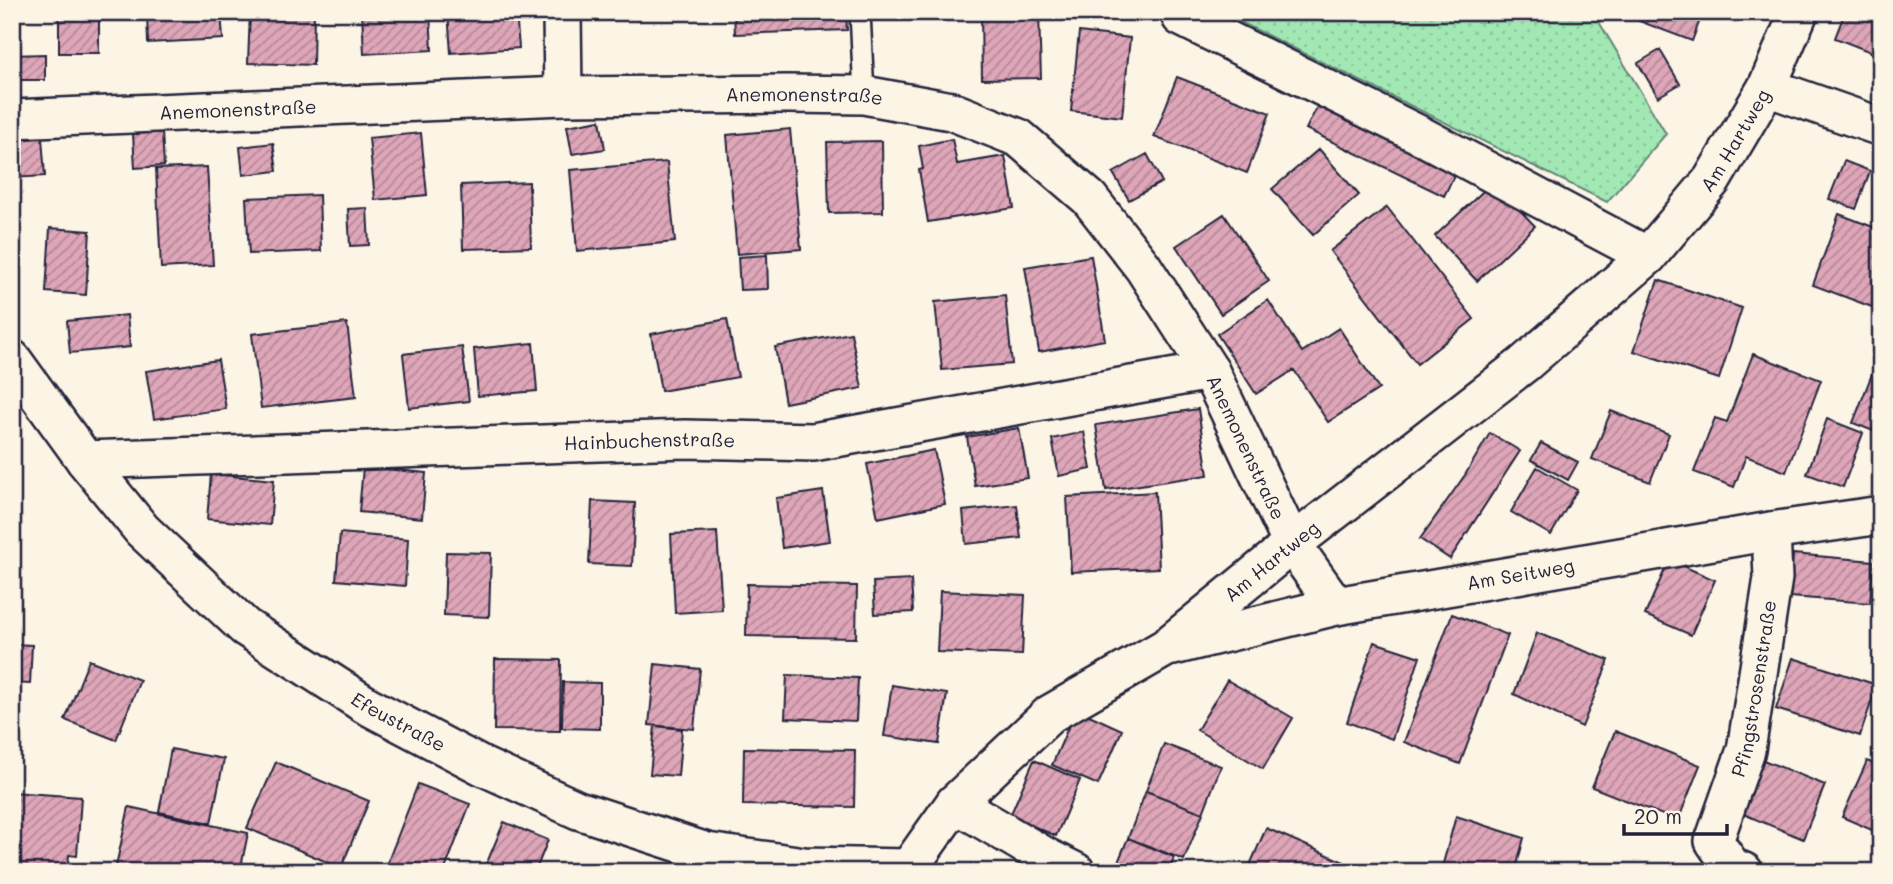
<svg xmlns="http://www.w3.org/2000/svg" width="1893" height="884" viewBox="0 0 1893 884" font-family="Mali,sans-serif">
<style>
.grass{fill:url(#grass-dots);stroke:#628578;stroke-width:2}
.building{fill:url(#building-hatch);stroke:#22223b;stroke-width:2}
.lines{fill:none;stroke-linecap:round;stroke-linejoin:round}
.lane-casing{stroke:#22223b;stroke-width:24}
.street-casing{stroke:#22223b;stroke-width:42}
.lane{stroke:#fcf5e5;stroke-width:19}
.street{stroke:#fcf5e5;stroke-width:37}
.labels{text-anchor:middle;stroke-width:5;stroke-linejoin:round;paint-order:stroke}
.street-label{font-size:19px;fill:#22223b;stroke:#fcf5e5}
</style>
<defs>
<pattern id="grass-dots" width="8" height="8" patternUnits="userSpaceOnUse" patternTransform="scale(1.75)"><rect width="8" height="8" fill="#a2e8b4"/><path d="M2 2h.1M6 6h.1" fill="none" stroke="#8bc79c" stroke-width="1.8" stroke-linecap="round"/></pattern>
<pattern id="building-hatch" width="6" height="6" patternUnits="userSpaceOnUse" patternTransform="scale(1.75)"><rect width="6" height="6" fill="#dea6b8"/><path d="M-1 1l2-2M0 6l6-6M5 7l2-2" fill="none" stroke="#b48797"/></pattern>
</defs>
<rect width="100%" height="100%" fill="#fcf5e5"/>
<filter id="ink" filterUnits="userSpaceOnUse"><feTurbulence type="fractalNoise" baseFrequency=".0143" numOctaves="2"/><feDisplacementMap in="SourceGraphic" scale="14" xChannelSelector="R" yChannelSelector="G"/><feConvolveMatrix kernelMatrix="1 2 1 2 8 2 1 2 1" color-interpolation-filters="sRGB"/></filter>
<g filter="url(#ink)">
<path class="grass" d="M1220 12H1593L1666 134 1607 202Z"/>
<path class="building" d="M59 12H99V53H59Z
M147 12H221L223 39 148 43Z
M250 12H314L313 65 248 63Z
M362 12H430L432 50 364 54Z
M448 12H516L519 48 451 53Z
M734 12H846L847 30 735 34Z
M878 12H930V15Z
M981 12H1039L1041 78 982 79Z
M1642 12H1703L1692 41 1639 21Z
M1845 12H1881V56L1835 38Z
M1079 32 1130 38 1122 117 1071 111Z
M1660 50 1680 84 1658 97 1638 63Z
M45 54V80H12V55Z
M1177 77 1270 113 1247 173 1154 137Z
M1321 99 1459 166 1444 196 1306 129Z
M600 120 605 149 572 154 567 126Z
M790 129 801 249 737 254 727 135Z
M162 132 164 166 135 168 133 134Z
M421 133 427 195 375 200 369 138Z
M42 138 45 176 12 178V140Z
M952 139 957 164 1005 156 1014 208 928 222 919 170 923 169 919 146Z
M882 141 883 212 829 213 827 142Z
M273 143 277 171 243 175 240 147Z
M1319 149 1359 195 1313 235 1272 189Z
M1147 154 1162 182 1129 200 1113 173Z
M1844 161 1870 171 1856 209 1829 199Z
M667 162 675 242 577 251 570 170Z
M207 167 213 265 161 268 156 169Z
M529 182 531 247 463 249 461 185Z
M1493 182 1535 226 1477 281 1435 236Z
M319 195 321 251 249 254 246 198Z
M1387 207 1474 319 1417 364 1330 251Z
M367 208 369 245 350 246 348 209Z
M1224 214 1269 281 1221 314 1176 246Z
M1839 214 1881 230 1880 310 1813 285Z
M50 228 90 231 86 295 46 292Z
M767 255 768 289 740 290 738 257Z
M1091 256 1105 340 1039 352 1025 267Z
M1658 280 1742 308 1719 379 1634 351Z
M1005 295 1012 364 942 370 935 302Z
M1268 300 1302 352 1339 328 1379 389 1328 422 1294 370 1256 394 1217 334Z
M127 315 130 347 70 353 67 321Z
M727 319 738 377 661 391 651 334Z
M347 323 356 397 261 408 252 334Z
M851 333 862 388 785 403 775 347Z
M533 343 537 391 478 396 474 349Z
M462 347 469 401 409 408 403 354Z
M1753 354 1821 380 1786 472 1746 456 1734 487 1694 472 1715 418 1727 422Z
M1879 356 1881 357V434L1853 423Z
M218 360 226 409 154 419 146 371Z
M1198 409 1208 475 1106 490 1096 425Z
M1611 411 1669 434 1650 482 1592 459Z
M1827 419 1863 433 1843 487 1807 474Z
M1019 428 1028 478 975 486 967 437Z
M1084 432 1091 469 1059 476 1052 439Z
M1490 433 1520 451 1450 559 1420 539 1465 475Z
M1541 443 1578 462 1568 480 1531 460Z
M934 450 945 504 878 518 867 464Z
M363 467 426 473 422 518 359 512Z
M1537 467 1577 490 1551 535 1511 512Z
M211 474 274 480 270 525 207 519Z
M823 491 830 541 782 548 776 498Z
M1155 492 1159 568 1071 572 1067 497Z
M592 501 635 503 632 566 589 564Z
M1017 505 1021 538 966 544 963 511Z
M717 532 722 610 675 613 671 534Z
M340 533 408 539 405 586 336 580Z
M446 552 491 553 489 617 444 615Z
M1793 554 1873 561 1870 603 1790 597Z
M1669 560 1715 580 1691 635 1645 615Z
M911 580 913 612 875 614 873 582Z
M747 584 857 586 856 638 746 636Z
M940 591 1025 595 1022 655 937 652Z
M1452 614 1508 635 1460 764 1404 742Z
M1537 633 1609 660 1582 727 1514 694Z
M1374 642 1420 657 1392 739 1347 722Z
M12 644 32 645 30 684 12 683Z
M1793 658 1877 685 1860 736 1776 709Z
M495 659 561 660 560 731 494 730Z
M89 660 140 680 116 740 65 720Z
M655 664 700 669 694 729 649 725Z
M787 675 858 678 856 721 785 718Z
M1227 680 1293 718 1263 769 1197 730Z
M563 682 600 683V729L562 728Z
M892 685 947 694 939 744 884 736Z
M1076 709 1122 730 1098 785 1052 765Z
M655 726 682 729 678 776 650 774Z
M1615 731 1700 765 1678 821 1592 787Z
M1164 744 1221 766 1203 813 1146 791Z
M744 748 855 750 854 807 743 805Z
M171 749 224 759 211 823 159 812Z
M1751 755 1825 785 1803 839 1729 808Z
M1034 760 1080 780 1056 836 1010 816Z
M1867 761 1881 767V834L1842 817Z
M276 762 369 801 341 868 247 828Z
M418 784 470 804 444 872H391L385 869Z
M1146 791 1203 813 1184 860 1128 838Z
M12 792 81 797 77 856 69 855 67 872H12Z
M129 807 248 833 240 872H141L116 866Z
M1456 816 1524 838 1515 872 1441 871Z
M504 822 548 840 535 872H483Z
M1266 828 1351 865 1348 872H1247Z
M1128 838 1174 857 1169 872H1114Z
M654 868V872H608V870Z"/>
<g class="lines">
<defs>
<path id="lane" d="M860 12 864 95"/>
<g id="street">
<path d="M562 12 563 96"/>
<path d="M1181 17 1416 133 1648 256"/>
<path d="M1767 87 1881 127"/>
<path id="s1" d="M12 119 563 96 788 94 864 95 951 111 1019 138 1089 198 1143 267 1210 371 1292 544 1336 606"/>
<path id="s2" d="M12 359 85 460 142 530 245 627 366 705 482 766 578 810 707 852 804 866 908 868"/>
<path id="s3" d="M85 460 685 439 813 442 1210 371"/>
<path id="s4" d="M1173 646 1336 606 1771 531 1881 515"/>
<path d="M955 803 1046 857 1076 872"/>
<path id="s5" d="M906 872 955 803 1050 714 1165 648 1292 544 1524 364 1648 256 1712 180 1767 87 1799 12"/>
<path id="s6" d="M1744 872 1732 867 1714 841 1746 750 1773 578 1771 531"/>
</g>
</defs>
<use href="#lane" class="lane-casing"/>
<use href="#street" class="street-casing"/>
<use href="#lane" class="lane"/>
<use href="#street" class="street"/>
</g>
</g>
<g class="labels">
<g class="street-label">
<text dy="7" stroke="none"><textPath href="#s1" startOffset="793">Anemonenstraße</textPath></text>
<text dy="7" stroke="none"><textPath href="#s1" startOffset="226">Anemonenstraße</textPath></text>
<text dy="7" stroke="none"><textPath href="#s5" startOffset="1115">Am Hartweg</textPath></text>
<text dy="7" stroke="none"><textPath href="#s3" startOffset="565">Hainbuchenstraße</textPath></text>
<text dy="7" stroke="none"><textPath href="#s1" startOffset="1402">Anemonenstraße</textPath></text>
<text dy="7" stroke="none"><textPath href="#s5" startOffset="485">Am Hartweg</textPath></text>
<text dy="7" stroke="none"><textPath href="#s4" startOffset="355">Am Seitweg</textPath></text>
<text dy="7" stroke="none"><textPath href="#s6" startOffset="203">Pfingstrosenstraße</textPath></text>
<text dy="7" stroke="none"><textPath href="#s2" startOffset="537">Efeustraße</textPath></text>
</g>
</g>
<rect width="1893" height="884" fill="none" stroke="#fcf5e5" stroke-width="42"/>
<rect x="21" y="21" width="1851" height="842" fill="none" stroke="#22223b" stroke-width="2.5" filter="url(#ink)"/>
<path d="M1624 824v10h103v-10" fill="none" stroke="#22223b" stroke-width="3.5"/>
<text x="1634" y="824" font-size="21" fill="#22223b" stroke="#fcf5e5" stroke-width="5" paint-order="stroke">20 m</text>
</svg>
